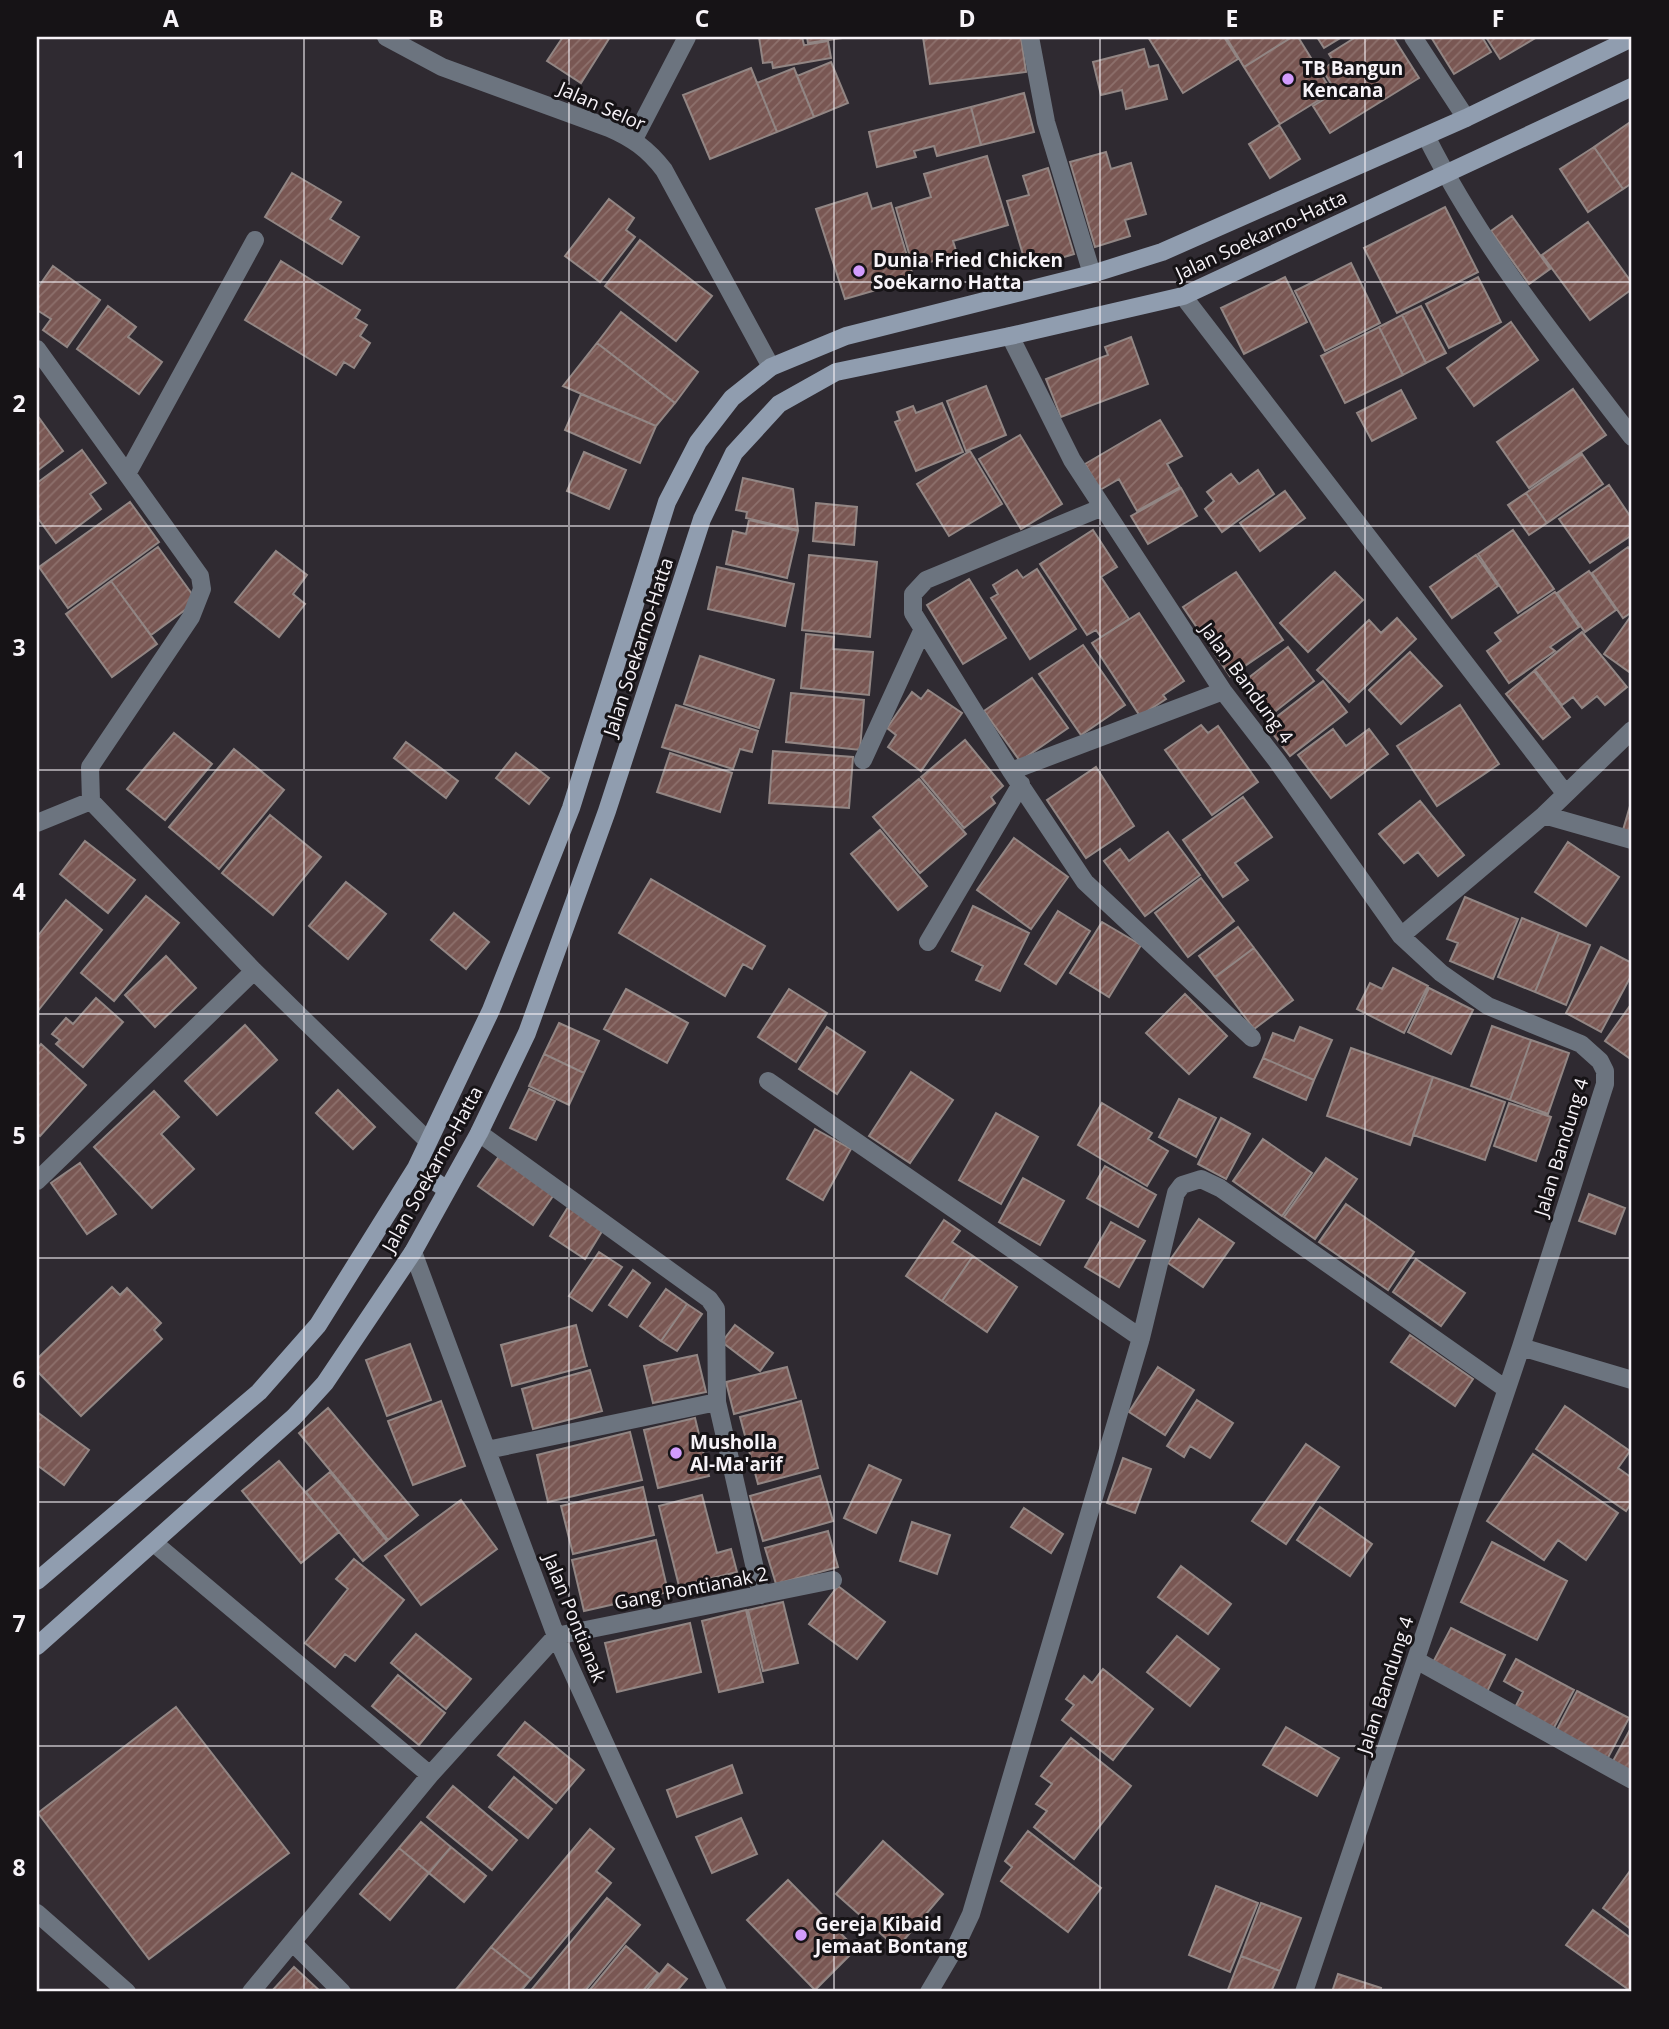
<svg xmlns="http://www.w3.org/2000/svg" width="1669" height="2029" viewBox="0 0 1669 2029" font-family="'Open Sans',sans-serif">
<style>
.building{fill:url(#building-hatch);stroke:#928684;stroke-width:2}
.lines{fill:none;stroke-linecap:round;stroke-linejoin:round}
.street{stroke:#6c747f;stroke-width:18}
.secondary{stroke:#909daf;stroke-width:18}
.grid{fill:none;stroke:#f7f3f8;stroke-width:2;stroke-opacity:0.55}
.poi-dot{fill:#d29cfd;stroke:#161316;stroke-width:2.5}
.labels{text-anchor:middle;stroke-width:6;stroke-linejoin:round;paint-order:stroke}
.poi-label{font-size:19px;font-weight:bold;fill:#f7f3f8;stroke:#161316;text-anchor:start}
.street-label{font-size:19px;fill:#f7f3f8;stroke:#161316}
.neatline{fill:none;stroke:#f7f3f8;stroke-width:2.5}
.grid-label{font-size:23px;text-anchor:middle;font-weight:bold;fill:#f7f3f8}
</style>
<defs>
<pattern id="building-hatch" width="6" height="6" patternUnits="userSpaceOnUse" patternTransform="scale(1.75)"><rect width="6" height="6" fill="#795753"/><path d="M-1 1l2-2M0 6l6-6M5 7l2-2" fill="none" stroke="#8d706c"/></pattern>
</defs>
<rect width="100%" height="100%" fill="#2f2a31"/>
<path class="building" d="M563 37H610L581 83 547 61Z
M759 37H802L804 45 828 41 831 58 773 68 772 62 763 63Z
M807 37H849L808 43Z
M923 37H1021L1026 72 930 84Z
M1148 37H1224L1238 59 1183 93Z
M1226 37H1292L1244 67Z
M1292 37H1298L1332 92 1280 124 1244 67Z
M1317 37H1342L1324 48Z
M1356 37H1393L1419 78 1330 133 1313 106 1336 92 1322 69 1334 62 1329 54Z
M1431 37H1482L1491 52 1454 74Z
M1486 37H1537L1500 59Z
M1144 49 1149 67 1158 65 1167 99 1126 109 1122 90 1101 95 1093 62Z
M831 62 848 103 814 117 797 76Z
M751 68 777 132 710 159 683 95Z
M794 68 814 117 777 132 757 83Z
M1024 93 1034 132 981 145 971 107Z
M971 107 981 145 937 156 934 146 914 151 916 157 877 167 869 132Z
M1632 121V183L1623 189 1594 147Z
M1279 125 1300 159 1270 178 1249 144Z
M1594 147 1623 189 1588 212 1560 169Z
M1106 152 1111 169 1131 163 1146 214 1125 220 1130 236 1095 247 1070 162Z
M987 156 1008 225 953 241 957 254 913 267 896 208 931 197 924 174Z
M1048 168 1074 254 1027 268 1007 201 1029 195 1023 176Z
M292 173 341 202 330 219 359 237 342 264 265 217Z
M867 193 872 209 891 203 914 279 845 299 816 209Z
M609 199 634 218 626 230 635 237 600 282 565 256Z
M1445 207 1478 272 1397 313 1364 248Z
M1512 216 1550 269 1529 284 1491 231Z
M1588 222 1632 283V289L1590 320 1542 255Z
M640 240 712 296 676 341 605 286Z
M281 261 360 310 355 318 367 325 360 336 370 343 354 368 344 362 336 375 245 320Z
M1351 263 1380 323 1325 351 1295 291Z
M53 266 100 300 67 347 43 330 51 319 37 310V289Z
M1285 277 1307 322 1244 354 1221 308Z
M1478 277 1501 322 1449 348 1426 304Z
M108 306 136 327 128 337 162 362 139 394 77 349Z
M1421 306 1446 353 1426 363 1402 315Z
M621 312 698 372 675 403 597 343Z
M1402 315 1426 363 1403 375 1379 327Z
M1511 322 1538 360 1474 406 1447 368Z
M1379 327 1403 375 1345 403 1321 356Z
M1131 337 1148 384 1061 417 1046 379 1108 355 1105 347Z
M597 343 675 403 656 426 563 386Z
M986 386 1006 435 966 451 947 401Z
M1573 389 1606 435 1529 488 1497 442Z
M1401 390 1416 418 1372 441 1357 413Z
M581 394 656 426 640 463 565 430Z
M942 403 963 452 916 471 895 422 900 420 897 412 913 406 916 413Z
M37 415 63 451 37 471Z
M1160 420 1182 456 1167 464 1180 487 1137 511 1119 479 1100 490 1085 464Z
M1020 435 1062 504 1021 529 979 459Z
M82 450 106 483 90 494 101 509 56 543 37 517V483Z
M970 451 1002 504 949 536 917 484Z
M584 452 626 470 609 509 567 491Z
M1582 454 1603 484 1547 523 1526 493Z
M1258 470 1274 494 1222 532 1205 509 1214 501 1207 492 1231 474 1239 484Z
M743 478 793 489 798 530 746 518 747 512 736 510Z
M1609 485 1632 519V535L1590 563 1559 519Z
M1181 488 1197 516 1148 544 1131 516Z
M1285 491 1305 518 1260 551 1240 523Z
M1526 493 1547 523 1529 535 1508 505Z
M130 502 159 542 68 608 39 567Z
M816 503 857 507 854 545 813 541Z
M749 520 798 531 787 578 726 564 733 531 746 534Z
M1093 530 1117 567 1101 577 1129 619 1101 637 1096 630 1087 635 1040 564Z
M1513 530 1554 589 1518 613 1478 554Z
M158 547 197 601 151 635 111 581Z
M1628 547 1632 552V612L1623 618 1592 573Z
M276 551 307 575 293 594 305 604 279 637 235 602Z
M809 555 877 562 870 637 802 630Z
M1476 555 1498 586 1452 618 1430 587Z
M717 567 794 584 785 626 708 609Z
M1037 569 1076 629 1030 659 991 598 998 594 993 585 1017 570 1023 578Z
M1589 571 1616 610 1585 632 1557 593Z
M1236 572 1283 640 1230 676 1183 607Z
M1335 572 1363 600 1308 652 1280 623Z
M969 579 1006 638 963 664 927 605Z
M111 581 157 644 112 677 66 614Z
M1555 592 1579 627 1550 647 1555 651 1509 683 1487 651 1501 641 1495 633Z
M1139 613 1184 681 1163 695 1166 699 1140 716 1092 643Z
M1631 616 1632 617V674L1604 654Z
M1397 618 1416 639 1349 702 1317 670 1369 620 1381 633Z
M1582 632 1627 687 1605 705 1597 696 1582 708 1573 697 1562 705 1535 670Z
M806 634 834 637 833 649 873 652 869 695 801 688Z
M1083 645 1125 705 1081 735 1039 674Z
M1288 647 1314 681 1268 717 1242 683Z
M1410 652 1442 686 1401 724 1369 690Z
M700 656 774 680 759 728 684 704Z
M1534 671 1570 717 1543 739 1506 694Z
M1032 678 1068 728 1020 761 984 711Z
M1323 681 1347 712 1290 756 1266 725Z
M928 690 962 713 921 771 888 747 896 735 887 728 912 692 921 699Z
M791 693 864 700 860 750 786 742Z
M676 705 758 731 752 752 740 749 733 769 662 747Z
M1460 705 1499 764 1437 806 1397 746Z
M1201 725 1208 733 1218 726 1258 782 1212 815 1165 750Z
M1333 729 1346 746 1369 729 1388 754 1331 798 1298 755Z
M174 733 212 764 165 820 127 789Z
M965 740 1003 786 991 797 995 803 964 828 921 777Z
M406 742 458 781 446 798 394 758Z
M234 749 284 790 219 869 169 827Z
M773 751 853 757 849 808 769 803Z
M516 753 549 778 529 804 496 778Z
M670 753 732 773 720 812 657 792Z
M1096 767 1134 826 1086 858 1047 800Z
M919 779 966 834 920 873 873 817Z
M1243 797 1272 837 1235 863 1248 880 1223 897 1183 840Z
M1632 799V833L1623 830Z
M1420 801 1464 855 1438 876 1418 852 1404 863 1379 834Z
M270 815 321 857 273 915 222 873Z
M880 830 927 886 898 910 851 854Z
M1168 832 1200 875 1145 916 1104 861 1120 849 1129 861Z
M1014 838 1068 877 1031 929 977 890Z
M85 841 135 880 108 913 60 874Z
M1568 842 1619 877 1586 926 1535 892Z
M1201 878 1234 921 1188 957 1155 913Z
M651 879 765 946 752 969 743 964 725 996 619 933Z
M346 882 386 914 348 959 309 926Z
M146 896 179 923 114 1001 81 973Z
M1465 897 1518 919 1493 979 1450 961 1458 943 1447 939Z
M66 900 102 930 37 1012V937Z
M973 906 1029 933 1000 991 976 980 983 966 952 951Z
M1058 911 1090 931 1056 984 1025 964Z
M454 913 489 942 466 969 431 940Z
M1522 918 1559 933 1535 992 1498 977Z
M1102 922 1141 945 1109 997 1070 973Z
M1238 927 1254 948 1215 977 1199 956Z
M1559 933 1590 945 1566 1005 1535 992Z
M1601 947 1632 963V974L1601 1032 1566 1013Z
M1254 948 1293 1000 1254 1029 1215 977Z
M166 956 196 988 155 1027 125 995Z
M1393 968 1428 986 1404 1033 1357 1009 1370 983 1382 989Z
M1429 988 1473 1010 1451 1054 1408 1032Z
M626 989 688 1023 667 1063 604 1029Z
M789 989 827 1013 796 1062 758 1037Z
M1185 994 1227 1036 1189 1074 1146 1033Z
M96 998 123 1022 83 1067 56 1044 60 1040 52 1034 66 1018 73 1024Z
M1632 1003V1060L1605 1041Z
M559 1023 599 1041 584 1073 544 1054Z
M245 1025 277 1060 217 1115 185 1081Z
M1492 1026 1531 1040 1510 1100 1471 1086Z
M827 1027 865 1052 837 1094 799 1069Z
M1300 1027 1332 1040 1314 1080 1263 1058 1273 1033 1294 1041Z
M1531 1040 1569 1053 1548 1114 1510 1100Z
M41 1044 86 1085 40 1136 37 1133V1049Z
M1351 1048 1433 1077 1410 1145 1327 1116Z
M544 1054 584 1073 569 1105 529 1086Z
M1263 1058 1314 1080 1306 1100 1254 1077Z
M911 1072 953 1100 910 1163 869 1136Z
M1433 1077 1505 1102 1485 1160 1413 1135Z
M529 1089 555 1101 536 1140 510 1128Z
M338 1090 375 1127 353 1149 316 1113Z
M154 1091 179 1117 161 1134 194 1169 152 1208 94 1147Z
M1179 1099 1216 1118 1196 1157 1159 1137Z
M1102 1103 1152 1133 1148 1139 1168 1151 1147 1186 1078 1145Z
M1509 1103 1551 1117 1536 1161 1494 1146Z
M996 1113 1038 1137 1001 1204 959 1180Z
M1221 1118 1250 1134 1226 1179 1198 1164Z
M815 1129 851 1149 823 1200 787 1179Z
M1263 1139 1312 1173 1282 1216 1233 1181Z
M500 1155 555 1193 533 1225 478 1186Z
M1326 1158 1357 1179 1315 1239 1284 1217Z
M80 1163 116 1214 87 1234 51 1183Z
M1105 1166 1156 1195 1138 1227 1087 1198Z
M1023 1178 1064 1201 1040 1245 999 1222Z
M1589 1194 1625 1208 1615 1234 1579 1221Z
M1346 1204 1414 1252 1388 1290 1319 1242Z
M568 1207 604 1228 585 1259 550 1236Z
M1199 1219 1234 1243 1203 1287 1168 1263Z
M944 1220 960 1231 952 1242 973 1256 942 1301 906 1276Z
M1111 1222 1145 1241 1119 1287 1085 1267Z
M599 1252 622 1267 592 1311 569 1296Z
M973 1256 1017 1287 987 1332 942 1301Z
M1416 1259 1465 1293 1441 1326 1393 1292Z
M633 1270 650 1283 627 1317 609 1305Z
M112 1287 120 1295 127 1288 161 1323 154 1330 162 1339 81 1416 37 1371V1359Z
M666 1289 687 1304 661 1341 640 1326Z
M687 1304 702 1314 677 1351 661 1341Z
M576 1325 587 1366 512 1386 501 1345Z
M735 1325 773 1353 760 1371 722 1342Z
M1410 1335 1473 1379 1455 1406 1391 1362Z
M410 1344 431 1400 387 1416 366 1360Z
M697 1355 706 1392 653 1403 644 1366Z
M787 1367 796 1398 734 1414 726 1382Z
M1158 1367 1194 1390 1165 1435 1129 1412Z
M590 1370 602 1411 533 1429 522 1389Z
M1197 1400 1233 1423 1210 1458 1190 1446 1184 1457 1167 1446Z
M441 1401 465 1466 413 1485 388 1421Z
M801 1401 818 1468 758 1484 740 1417Z
M1565 1406 1630 1451 1618 1468 1632 1478V1502L1626 1511 1536 1449Z
M328 1408 418 1515 388 1540 299 1433Z
M37 1412 89 1450 64 1485 37 1465Z
M695 1418 709 1476 658 1488 644 1430Z
M630 1432 642 1480 548 1502 537 1455Z
M1306 1444 1339 1467 1286 1544 1252 1521Z
M1533 1454 1618 1513 1586 1560 1558 1540 1544 1560 1487 1521Z
M1123 1458 1151 1469 1135 1513 1107 1503Z
M279 1461 339 1532 301 1563 242 1491Z
M869 1465 901 1480 876 1533 844 1518Z
M330 1472 387 1541 363 1561 306 1492Z
M820 1476 833 1521 763 1541 750 1496Z
M643 1487 654 1535 573 1554 561 1506Z
M702 1495 717 1553 731 1549 737 1572 679 1586 659 1506Z
M461 1500 497 1549 421 1605 385 1556Z
M1320 1507 1372 1544 1350 1576 1297 1540Z
M1024 1508 1063 1534 1051 1553 1011 1527Z
M912 1522 950 1535 937 1574 900 1561Z
M828 1531 838 1567 776 1584 765 1548Z
M656 1540 668 1592 584 1611 572 1560Z
M1492 1542 1567 1581 1537 1640 1461 1602Z
M354 1559 404 1600 355 1661 345 1654 335 1667 305 1643 348 1589 336 1579Z
M1181 1566 1231 1604 1208 1634 1158 1597Z
M838 1586 885 1622 857 1659 809 1624Z
M783 1602 798 1663 763 1671 748 1610Z
M746 1610 763 1682 719 1692 702 1621Z
M690 1623 701 1672 617 1692 605 1643Z
M1451 1628 1505 1655 1484 1698 1429 1670Z
M416 1634 471 1679 446 1709 391 1663Z
M1177 1636 1219 1669 1190 1706 1147 1672Z
M1516 1659 1574 1690 1548 1739 1509 1719 1523 1692 1504 1681Z
M1103 1669 1153 1709 1113 1760 1062 1720 1074 1705 1066 1699 1084 1676 1092 1683Z
M398 1675 445 1713 419 1745 372 1706Z
M1577 1691 1629 1718 1603 1767 1551 1741Z
M176 1707 289 1853 149 1959 38 1813Z
M525 1722 584 1770 556 1803 498 1755Z
M1286 1727 1339 1758 1317 1796 1263 1765Z
M1631 1728 1632 1729V1786L1607 1772Z
M1071 1738 1131 1786 1074 1859 1034 1827 1047 1811 1036 1804 1052 1784 1041 1776Z
M732 1765 742 1793 677 1817 667 1790Z
M514 1777 552 1809 528 1838 489 1807Z
M453 1786 517 1840 492 1870 427 1817Z
M741 1818 757 1854 712 1873 696 1837Z
M421 1822 451 1847 429 1873 399 1848Z
M590 1829 614 1849 596 1871 611 1883 531 1979 491 1947Z
M1028 1831 1101 1888 1068 1932 1001 1881 1012 1867 1005 1861Z
M883 1841 943 1894 897 1948 836 1894Z
M451 1847 486 1876 464 1902 429 1873Z
M399 1848 429 1873 390 1920 360 1894Z
M1630 1871 1632 1873V1930L1603 1908Z
M788 1880 856 1949 815 1990 747 1920Z
M1216 1886 1258 1903 1230 1972 1189 1955Z
M607 1898 640 1925 584 1992H536L532 1989Z
M1261 1903 1301 1918 1280 1971 1241 1956Z
M1593 1910 1632 1939V1992L1566 1945Z
M626 1946 658 1973 642 1992H588Z
M491 1947 531 1979 520 1992H454Z
M1241 1956 1280 1971 1271 1992H1227Z
M668 1964 687 1979 676 1992H645Z
M294 1967 321 1992H271Z
M1338 1974 1381 1988 1380 1992H1332Z"/>
<g class="lines">
<path class="street" d="M386 37 442 67 609 128C632 138 648 149 664 170L771 367
M1030 37 1046 122 1092 274
M1413 37 1466 118
M1426 136C1481 246 1557 340 1632 437
M634 139 687 37
M1183 296 1565 793
M1010 336 1072 460 1223 691 1277 761 1401 936 1441 973 1488 1006 1581 1044 1600 1061 1605 1071V1084L1521 1347 1304 1992
M37 349 127 474
M1103 507 926 580 913 594V613L1011 771 1085 882 1252 1038
M863 760 922 631
M1011 771 1223 691
M91 801 90 767 191 617 202 589 200 576 127 474 255 240
M1544 815 1632 840
M37 823 91 801 254 971 428 1141
M1401 936 1544 815 1632 730
M928 942 1021 784
M768 1081 1141 1338
M479 1133 709 1299 716 1309 717 1402 761 1595
M37 1181 254 971
M413 1252 556 1636 718 1992
M1521 1347 1632 1380
M487 1450 717 1402
M154 1543 430 1775
M1416 1660 1632 1780
M37 1913 127 1992
M292 1942 342 1992
M251 1992 430 1775 556 1636 833 1580
M929 1992 955 1948 971 1914 1141 1338 1176 1193 1182 1185 1201 1179 1220 1188 1506 1389"/>
<path class="secondary" d="M416 1168 447 1190
M37 1581 259 1392 318 1325 416 1168 491 1010 571 808 667 502 698 442 732 398 771 367 846 336 1092 274 1162 252 1466 118 1632 38
M37 1646 294 1417 325 1383 413 1252 479 1133 527 1033 607 811 702 519 734 453 779 404 836 372 1010 336 1183 296 1632 87"/>
</g>
<path class="grid" d="M304 37V1992M569 37V1992M834 37V1992M1100 37V1992M1365 37V1992M37 282H1632M37 526H1632M37 770H1632M37 1014H1632M37 1258H1632M37 1502H1632M37 1746H1632"/>
<g class="poi-dot">
<circle cx="1288" cy="79" r="7"/>
<circle cx="859" cy="271" r="7"/>
<circle cx="676" cy="1453" r="7"/>
<circle cx="801" cy="1935" r="7"/>
</g>
<g class="labels">
<g class="poi-label">
<text x="1302" y="75">TB Bangun<tspan x="1302" dy="22">Kencana</tspan></text>
<text x="873" y="267">Dunia Fried Chicken<tspan x="873" dy="22">Soekarno Hatta</tspan></text>
<text x="690" y="1449">Musholla<tspan x="690" dy="22">Al-Ma'arif</tspan></text>
<text x="815" y="1931">Gereja Kibaid<tspan x="815" dy="22">Jemaat Bontang</tspan></text>
</g>
<g class="street-label">
<text transform="translate(602 106) rotate(24)" y="7">Jalan Selor</text>
<text transform="translate(1261 235) rotate(-25)" y="7">Jalan Soekarno-Hatta</text>
<text transform="translate(638 647) rotate(-72)" y="7">Jalan Soekarno-Hatta</text>
<text transform="translate(1247 683) rotate(54)" y="7">Jalan Bandung 4</text>
<text transform="translate(1561 1147) rotate(-73)" y="7">Jalan Bandung 4</text>
<text transform="translate(432 1169) rotate(-61)" y="7">Jalan Soekarno-Hatta</text>
<text transform="translate(691 1588) rotate(-11)" y="7">Gang Pontianak 2</text>
<text transform="translate(575 1618) rotate(68)" y="7">Jalan Pontianak</text>
<text transform="translate(1385 1685) rotate(-72)" y="7">Jalan Bandung 4</text>
</g>
</g>
<rect width="1669" height="2029" fill="none" stroke="#161316" stroke-width="77"/>
<rect x="38" y="38" width="1592" height="1952" class="neatline"/>
<g class="grid-label">
<text x="171" y="27">A</text>
<text x="436" y="27">B</text>
<text x="702" y="27">C</text>
<text x="967" y="27">D</text>
<text x="1232" y="27">E</text>
<text x="1498" y="27">F</text>
<text x="19" y="168">1</text>
<text x="19" y="412">2</text>
<text x="19" y="656">3</text>
<text x="19" y="900">4</text>
<text x="19" y="1144">5</text>
<text x="19" y="1388">6</text>
<text x="19" y="1632">7</text>
<text x="19" y="1876">8</text>
</g>
</svg>
